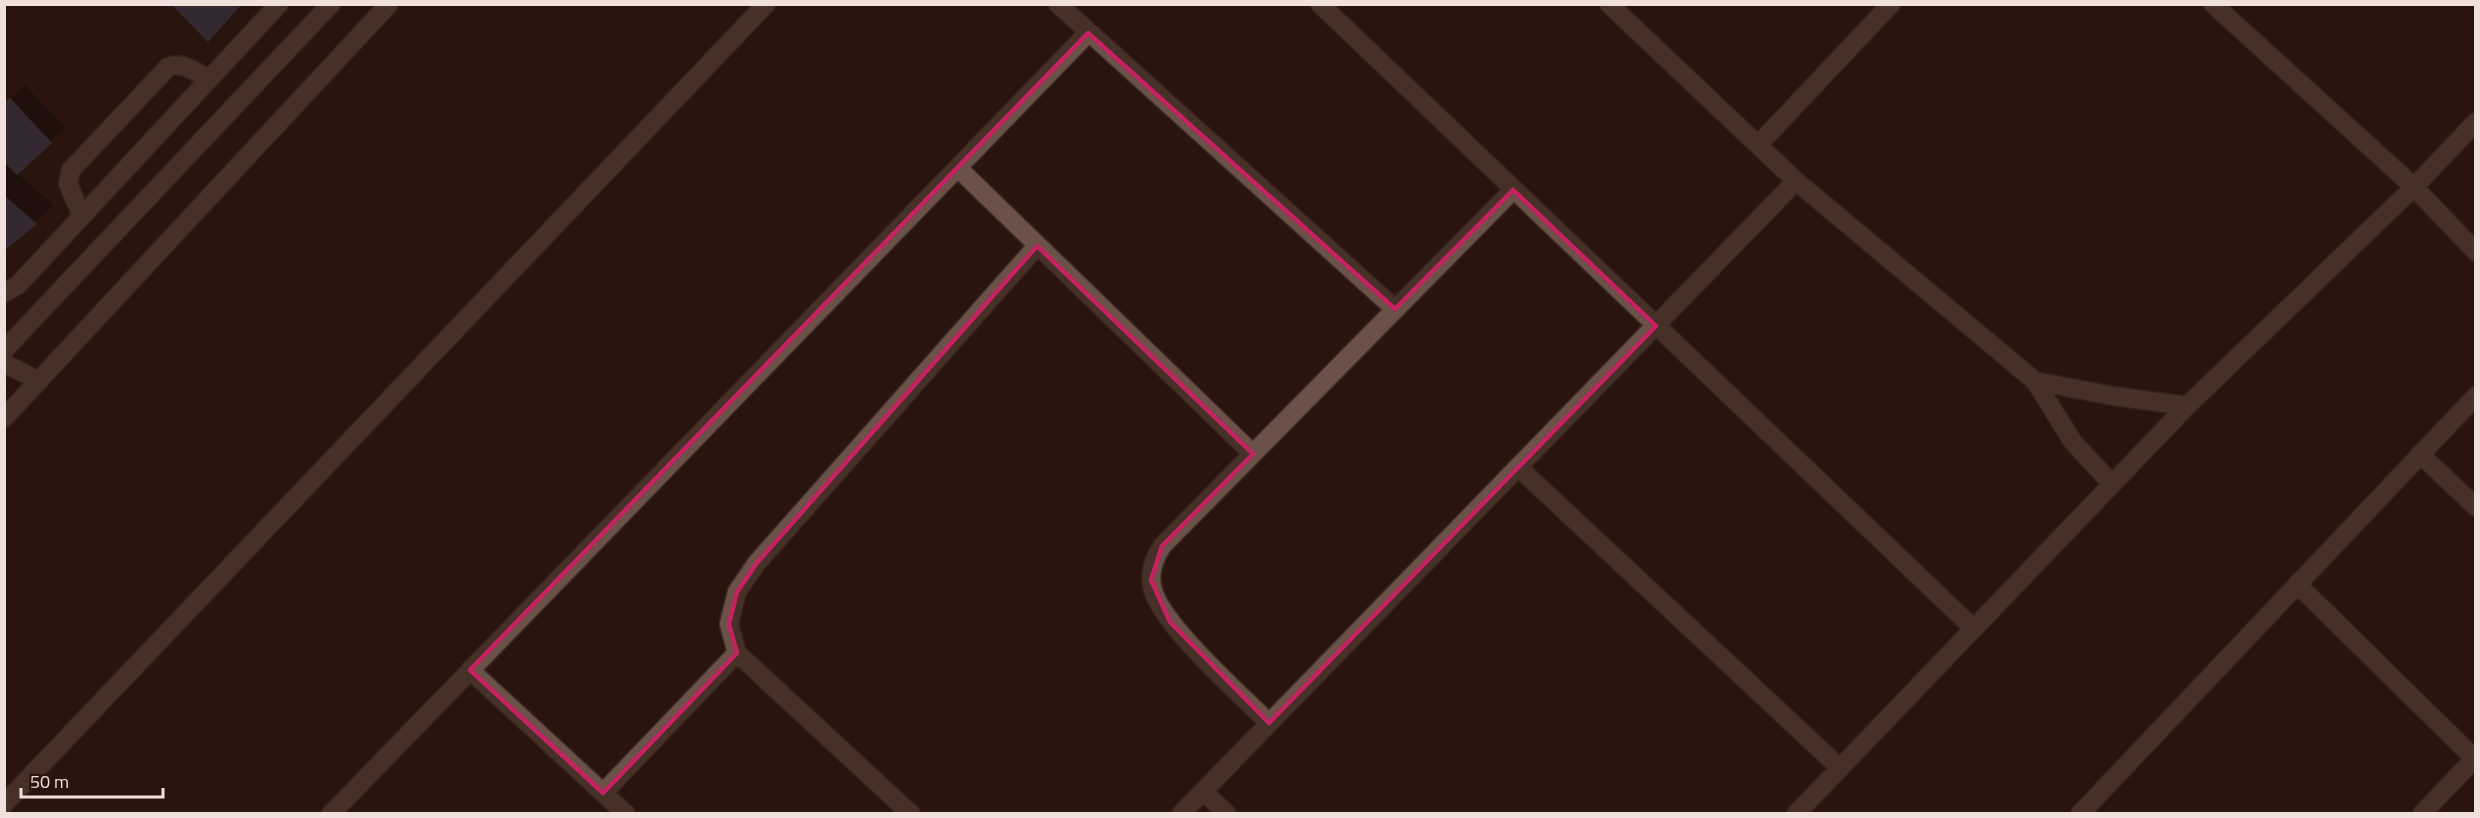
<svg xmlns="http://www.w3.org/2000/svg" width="2480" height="818" viewBox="0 0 2480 818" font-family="'Titillium Web',sans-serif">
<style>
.shadow{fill:#0007}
.building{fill:#414259}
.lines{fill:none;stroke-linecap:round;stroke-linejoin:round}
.minor-casing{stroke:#3f2f2c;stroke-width:21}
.minor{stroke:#6b5148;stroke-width:18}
.marked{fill:none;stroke:#c42261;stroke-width:4.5;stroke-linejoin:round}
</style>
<rect width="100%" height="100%" fill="#2a150e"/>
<path class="shadow" d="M25 85 65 128 17 173 54 205 4 249V104Z"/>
<path class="building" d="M171 4H242L208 42Z
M10 98 52 143 17 175 4 162V103Z
M4 195 37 224 4 251Z"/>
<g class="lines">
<defs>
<path id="minor" d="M1058 4 1395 309
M1320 4 1973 628
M1609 4 1796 181 2035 381 2073 442 2112 484
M2213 4 2414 187 2476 252
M1758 145 1891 4
M958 168 1253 454
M82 216 68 184 71 170 168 67C182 61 196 72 208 79
M4 293 18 285 279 4
M4 350 331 4
M4 363 39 381
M2035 381 2113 396 2187 406
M4 418 389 4
M2420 454 2476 507
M1518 467 1840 768
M2297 584 2476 760
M470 670 626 814
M1269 723C1241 695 1162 625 1153 590 1148 574 1153 560 1162 546L1513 190
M1203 791 1227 814
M603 793 737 653
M4 804 766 4
M331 814 1088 33
M911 814 737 653 729 624 737 592 756 564 1037 246
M1181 814 1796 181
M1796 814 2187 406 2414 187 2476 122
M2080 814 2476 396
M2422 814 2474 759"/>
</defs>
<use href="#minor" class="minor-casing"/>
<use href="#minor" class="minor"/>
</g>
<path d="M0 0H2480V818H0ZM1088 33 1395 309 1513 190 1656 326 1269 723 1170 622 1151 580 1162 546 1253 454 1037 246 756 564 737 592 729 624 737 653 603 793 470 670Z" fill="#2a150e" fill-opacity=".55" fill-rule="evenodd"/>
<path class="marked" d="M1088 33 1395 309 1513 190 1656 326 1269 723 1170 622 1151 580 1162 546 1253 454 1037 246 756 564 737 592 729 624 737 653 603 793 470 670Z"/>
<rect width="2480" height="818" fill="none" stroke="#f1e1dc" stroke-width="12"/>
<path d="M21 788v9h142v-9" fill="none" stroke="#f1e1dc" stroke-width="3"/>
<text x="30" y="788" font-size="18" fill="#f1e1dc" stroke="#2a150e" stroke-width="4.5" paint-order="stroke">50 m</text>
</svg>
